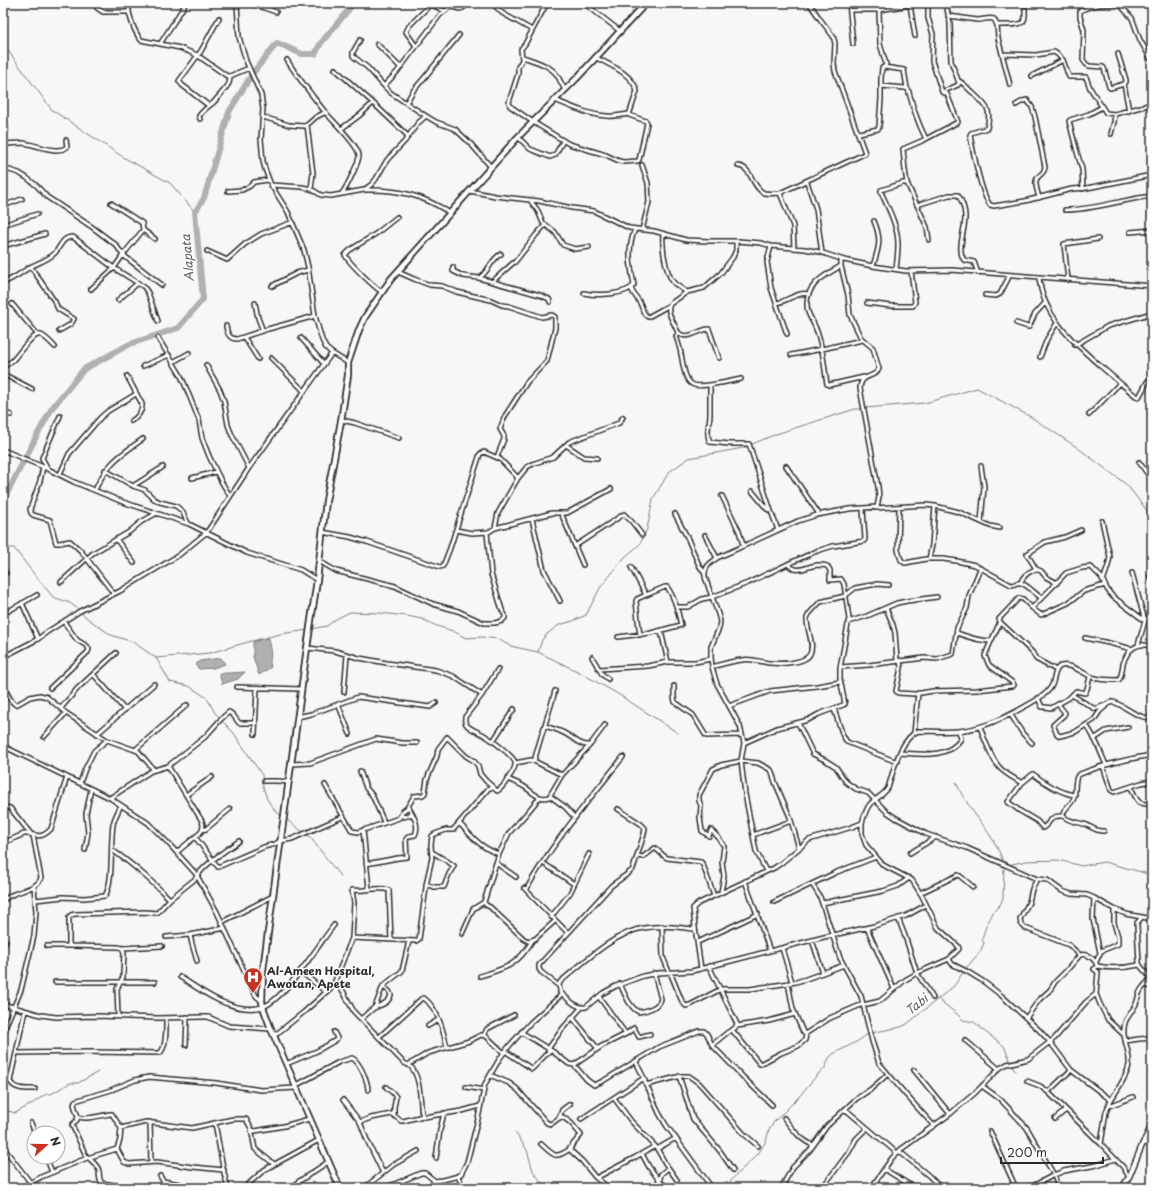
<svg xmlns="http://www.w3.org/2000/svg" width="1155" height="1191" viewBox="0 0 1155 1191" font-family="'Playpen Sans',sans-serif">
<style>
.water{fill:#b0b0b0;stroke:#7b7b7b}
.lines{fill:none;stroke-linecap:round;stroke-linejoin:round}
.stream{stroke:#7b7b7b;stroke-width:1}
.river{stroke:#b0b0b0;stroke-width:6}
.minor-casing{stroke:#2b2b2b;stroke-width:6}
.tertiary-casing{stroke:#2b2b2b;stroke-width:7}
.secondary-casing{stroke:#2b2b2b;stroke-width:8}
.minor{stroke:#fff;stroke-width:3}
.tertiary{stroke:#fff;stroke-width:4}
.secondary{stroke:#fff;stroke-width:4.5}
.labels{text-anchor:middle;stroke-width:3;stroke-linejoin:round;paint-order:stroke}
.poi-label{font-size:11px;font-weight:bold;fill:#2b2b2b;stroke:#fff;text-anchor:start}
.water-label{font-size:12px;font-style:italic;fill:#5a5a5a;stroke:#fff}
</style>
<rect width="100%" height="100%" fill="#f7f7f7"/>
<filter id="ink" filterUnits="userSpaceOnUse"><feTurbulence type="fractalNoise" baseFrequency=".025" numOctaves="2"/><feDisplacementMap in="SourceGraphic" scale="8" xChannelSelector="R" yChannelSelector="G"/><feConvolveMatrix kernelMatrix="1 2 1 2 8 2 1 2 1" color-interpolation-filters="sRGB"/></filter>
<g filter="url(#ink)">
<path class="water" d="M269 638 271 648 270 662 271 667 259 675 253 657V642L262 639Z
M221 658 225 664 213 668 199 669 195 665 200 661Z
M245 672 238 679 222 684 219 673H230Z"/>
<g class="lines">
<path class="stream" d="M3 44 52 110 123 157 170 183 195 212
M865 408 925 403 977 388 1031 417 1078 448 1127 485 1152 517
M3 548H14L34 574 53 597 70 603 79 610
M81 613 91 621 111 635 133 642 156 658 170 682 189 686 207 698 215 713 220 718
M311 629 327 626 336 619 350 612 380 613 407 616 422 619 437 626 453 631 466 638 481 637 498 639 510 646 538 652 579 672 618 694 678 733
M538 652 542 640 547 634 559 625 573 621 586 615 600 588 624 558 640 544 647 529 653 499 669 472 689 458 743 448 776 434 855 409H862
M156 658 210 653 248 642 280 634 308 630
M222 721 233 732 262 775 263 787 267 799 276 812 282 816
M956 782C964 803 981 820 993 840 997 847 1001 854 1003 862
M286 819 304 833
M307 835 310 837 340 876
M1008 865 1026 861 1058 860 1082 866 1104 862 1152 875
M965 969 980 952 984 943 982 939 986 926 994 911 1000 905 1003 898 1004 865
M938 999 957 1014 963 1020 974 1022 984 1031 1004 1046 1015 1071
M871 1033 901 1027 907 1024 954 986 958 980 963 972
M3 1115 8 1111 15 1113 30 1105 46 1094H51L70 1083H78L98 1072
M515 1132 527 1150 533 1171 546 1188
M726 1188 733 1178 758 1154 766 1141 769 1130 774 1122 797 1099 817 1075 825 1068 829 1058 833 1054 858 1041 868 1034"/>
<path class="river" d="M3 501 35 439 52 408 84 369 130 344 178 328 203 299 195 212 204 198 229 112 252 74 277 43 302 54H315L321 43 354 3"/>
<defs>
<path id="minor" d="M96 3 97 8 103 12H129C131 21 135 33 141 40L180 48 197 55 227 76H230L249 68
M129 3V12
M237 3 239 37 246 61 261 95 263 109 261 139 263 161 265 169 271 185 288 212 304 250 308 267 315 316 322 340 326 348 332 353 348 363
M250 3 276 12
M469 3 463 8 460 9 453 7 449 8 440 15 397 72 384 86 391 93 426 116 436 122 455 129 470 143 491 167
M492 3 502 13 532 30
M547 3 525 44 521 49 522 60 518 67V74L509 102 510 106 533 122 569 144 606 155 619 161 624 162 638 161 639 160 647 123 646 121 629 115
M584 3 620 31
M849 3 853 44
M1121 3V6L1132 18 1140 40 1152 61
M1121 4C1106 4 1093 4 1080 11V17L1084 30 1083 60 1086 64 1089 66 1103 67 1104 68 1109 87 1110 88 1124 84 1129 111
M910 5 915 36
M850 10H879L910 5V3
M879 10 880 44 886 64 884 67
M948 16C958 17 968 19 978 20 983 20 989 17 994 19L997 25 998 38 1010 85
M997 25C1002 25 1019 26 1023 22 1026 19 1025 13 1025 9
M360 40 353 52V56L368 68 384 86
M160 44 186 3
M377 44 400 67
M416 46 406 32 409 26 429 6 432 5 445 11
M1002 54 1036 55 1054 52 1057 54 1063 60 1069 77H1086L1090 88 1106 113 1115 114 1152 104
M1118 54 1126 80V82L1124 84
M523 57C534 61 550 65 557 75 560 80 562 85 565 90
M287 60C298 78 312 95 325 112 332 120 358 145 359 155 360 160 346 189 342 193
M335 69 373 103 408 136
M1032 76 1063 60
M959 81C965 84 968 89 973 93 986 106 992 108 987 128L971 133 970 135C973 151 981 194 990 205L994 206 1025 201 1072 189 1087 188 1152 175
M881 86 905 88 908 89 914 110 920 126 926 139
M942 92 958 85 959 83 951 61 950 23 947 9V3
M555 100C572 107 589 115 607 116 614 117 622 115 629 114V115L637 91C632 73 609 65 595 57
M406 103 413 91 425 77 459 35
M208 105 182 85 179 81 201 51 219 18
M1016 105 1023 101 1027 100 1032 107 1035 117 1045 167C1044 176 1037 174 1036 181 1035 185 1038 193 1039 198
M3 112C6 125 7 131 3 144
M263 117 289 125 304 126 307 125 316 117 326 112
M200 119 199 116C203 110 208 107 213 103 215 101 229 85 229 83 230 81 230 79 230 76
M307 125 313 173 311 189
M341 129 360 115 373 103
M859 133 878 129 879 127 881 99V78L882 68 884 67 904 70 907 88
M1111 134 1114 122 1115 114
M518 137 530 149 550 157 555 155 563 141
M3 145V144C10 144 16 143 23 143 35 144 57 155 67 147L66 140
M642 165 648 183 649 202 642 230
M738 166C752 167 752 188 764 193 768 194 776 193 780 193L793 226 794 248
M3 168 19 173 27 178 37 186 47 197 92 227 116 245 123 255 114 268 91 289
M807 182 816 209 822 253
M907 183 905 170 903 149 924 140 958 122 947 94 942 92 932 61 933 34 928 18V3
M271 185 302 187 311 189 321 195 331 196 364 190 372 184 376 179 387 160 405 141 418 123 426 116
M1083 189 1082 169 1077 152 1069 121 1070 120 1089 114 1102 107
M365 190C397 189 423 195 450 213
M228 191 242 190 250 186 254 182 268 180
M470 191 495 196 539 201 572 208 594 211 629 228 654 231 686 240 709 241H738L761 243 771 246 805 249 820 252 844 260 873 266 906 271 952 270 1152 286
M780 193 864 154 865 153 835 71 834 64 835 43 833 36 820 19 809 3
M530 200 538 211 543 223 555 232 563 245 575 249 589 247
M111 203 142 223 143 230 155 239
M917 205 949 195H958C962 200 965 210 965 216 966 228 956 249 964 260L974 262 978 273
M3 206 22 199
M1065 210C1095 210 1123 199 1152 196
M3 225 37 214
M143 230 123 255 162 285
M1130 232 1152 230
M663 234C662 246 665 273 674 283 678 286 683 290 687 292L704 288 721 273 733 257 736 250V241
M3 246 45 234
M771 246 767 262 771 288 787 334
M207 251 227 260 245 244 261 234 293 222
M841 266C823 276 802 287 808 312 810 318 814 323 816 329 823 346 824 365 827 384L829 385 864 377
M873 266C879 247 882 240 874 221
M31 267 55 302 58 309 74 319 71 324 59 331
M453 267V271L463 276 479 278 540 295 549 299 550 302
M896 269C897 261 898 252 898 244 898 226 888 208 881 192V190L903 183H907L927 227 929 240
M398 272 414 279 430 285 442 286 457 292 491 300 502 305 509 306 542 317 552 315 555 317V328L547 361 527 382 505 416 500 429 504 436V439L497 457
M479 278C489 272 491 259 501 254
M1039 278C1043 315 1071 340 1098 364 1111 375 1123 386 1136 396L1139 397 1147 382 1152 378
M1068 280 1064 244 1098 239
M493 281 513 263 515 262 536 235 545 225
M3 283C13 279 21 273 30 267 38 263 48 260 55 253 61 246 62 237 73 237L114 268 144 287 148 293 158 321
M272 286 297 273 308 270
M631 288C633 295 637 297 640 303 643 308 642 314 648 317L668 306
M382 292C374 287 349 263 345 255L350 250 377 233 397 217
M687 292 670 304C667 310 670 316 673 322 675 325 676 330 679 333 687 341 700 329 709 329L719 358
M584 293C597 296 626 295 634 285 630 264 627 249 635 229
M985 295 996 296 1000 294 1010 275
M118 300 138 283
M255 303 258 318 263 331
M777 303C787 301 799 291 808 294
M867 303 891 306H913L915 302 911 271
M12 304 38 335
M1016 323 1028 327H1029L1035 314 1045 303
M226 326C227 333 229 339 237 339L268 329 315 316
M679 333 676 336C678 342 680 348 681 354 683 362 684 382 694 385 702 388 731 381 741 379
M244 337 258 359
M158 338 180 374 185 385 199 420 202 438 209 456 221 481 230 496
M301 338 324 364
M1075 345 1108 326 1152 313
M791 355 822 349 862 340
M1040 357 1047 339 1057 323
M3 358 4 360 3 365
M271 358 304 391
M173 362 189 353
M206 365 220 390 224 401 228 425 232 435 249 468
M143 366 169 355
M3 367C6 365 10 363 13 360 19 354 32 333 41 335 46 337 51 343 55 347
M3 374 32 389
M127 376 142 404C143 411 137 418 131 421
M710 385C710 394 710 404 710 414 710 423 705 433 710 442L729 444H749L771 511
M3 412 11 415
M1089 415 1119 384
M342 420 355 423 399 438
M566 445 584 457 597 458
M3 450 48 469 74 482 123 502 189 524 247 553 301 570 317 580
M1139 462 1152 480
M786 466 819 514
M981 466 984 487 981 522
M43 467 40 481 30 509 31 513 33 515 50 520 56 543H59L70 541 81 551 114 594
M48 469 42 458 60 416
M105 470 133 486 145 490 154 499 160 502 176 506 182 511 188 523
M60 474 69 454 100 418 108 411 136 394
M192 478 216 472
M133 486 163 467
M95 490C107 463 119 456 143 439
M752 491 767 509 771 511 778 530
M722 496 739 531 743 545
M899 507 898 550 901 560 905 563 926 559H943L957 561 975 565 1011 585C1014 585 1017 582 1020 583 1026 583 1036 595 1042 598
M875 508 926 505 935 506 959 512 990 526 1000 528
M561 513 583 565
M675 514 687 537 699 565 705 574
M532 519 544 570 560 601
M1102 521 1110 557 1108 566 1103 581
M495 528 552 513H567L611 489
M456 530 472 533 488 532
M322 532 350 537 367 542 440 567 443 566 450 548 480 454 484 452 500 459 518 478
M705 535 717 558
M116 539 134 563
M575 546 624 514 632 522 642 535
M929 559 932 545 935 506
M319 561 336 571 395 586 433 604 458 611 484 623H495L502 621 505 618V615L502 610 491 574 487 533 495 528 498 513 518 478 527 467 535 463 553 457 569 442 619 423 623 417
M1132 573 1145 621 1138 645
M3 574 6 573
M1150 576 1152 582
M61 582 93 553 129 532 141 522 157 513
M1021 583C1022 576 1030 571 1036 569
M1057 583 1046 577 1041 571 1036 569 1027 554 1045 542 1065 537 1081 530
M22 603 38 639
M677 607H688L702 599 712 597 748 583 792 562 817 551 833 546 864 541 865 539 863 509
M886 608 893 625 895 633 897 660
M1032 608 1041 615 1068 603 1084 591 1105 585
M3 614 37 595
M1144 619 1152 618
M848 622 867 616 897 603 907 601 937 597
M661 631 668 662
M957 633C968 637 978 641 990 641
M640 635 638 620 636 601 637 599 646 595
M618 637 651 633 681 625C678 612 675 598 667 587H665L646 595 631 567
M1085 638 1109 643 1132 649
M3 657 38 639 47 632 80 611 120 591 179 555 207 532 249 468 332 353
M592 657 599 669
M900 660 901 668 896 691 898 693 915 694 933 691 977 690 1012 686 1014 685 1013 683 989 665 985 656C989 644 995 634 1000 622
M712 667C722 664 732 661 742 660 752 658 760 662 769 663 779 664 805 664 810 654 815 643 806 629 807 618L809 614 820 602 845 596 855 588 877 584 889 585
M840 667 869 665 924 658 937 659 953 654 957 628 967 608 969 596 980 569
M1056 670 1036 659 1032 652 1000 622 999 619 1019 598 1023 599 1032 608 1066 573 1082 568 1091 567 1101 577 1107 589 1112 596 1145 621
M93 674 125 710
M608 679 602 674 599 669 648 666 668 662H695L711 659
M3 681C6 689 8 700 16 705L30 697 40 695 47 697 66 713 107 740 138 751 154 770
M674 686V697L675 702 693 715 706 736 742 735
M237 687 301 689
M50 688 88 652 89 649 87 646 77 640 64 622
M344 692 347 655
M482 695 498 669
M1072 695 1095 709 1113 702C1126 706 1136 718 1151 718L1152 717
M1038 698 1042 707H1045L1051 708 1069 698 1076 691 1085 693 1087 689 1090 677
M338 704 350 734
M1058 704 1065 713 1064 715 1053 725 1057 734 1060 736 1075 732 1086 725 1094 720 1100 711 1111 702
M729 706 770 691 817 686 840 682
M61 708 78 688 116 653
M834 709 843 736 847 742 897 762
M1011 715 1023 734 1032 743
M297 717 311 714 358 697 430 707 436 703
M798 723 813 754 825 760 836 767 846 782 856 789 868 793 887 812 896 818 926 834 967 848 1037 879 1047 880 1062 891 1071 894 1087 895 1094 898 1114 909 1126 914 1152 919
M1086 725C1095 736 1100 751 1106 765
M545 726C551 728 558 730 564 733 573 737 579 746 590 745
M980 727C985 740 990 756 999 767 1005 774 1014 778 1022 783
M914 733 918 693
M97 734 154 684
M255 734 257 688
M44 737 66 713
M1094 739 1106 731 1128 727
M493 741 514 709
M744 743 777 728 808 720 819 714 843 705 845 704 840 679V668L849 619 844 584 841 579 830 580V570L827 566C824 565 821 565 817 565 806 566 797 575 788 564
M3 746 110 798 148 823 168 843 196 874 217 912 251 986 256 996 262 1001
M135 750 187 705
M900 753C921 754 947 759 961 739L959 731
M534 761 562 775
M515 763 531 760 534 761 535 758C541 735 549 714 555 691
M291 764 310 763 376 739 402 743H417
M168 766 202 821 203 825 202 830 200 833 177 852
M1103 766 1111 790 1114 792 1141 783 1152 781
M360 771 366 788 372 795 384 822
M508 779C514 782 518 783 523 786 531 790 538 801 549 797L562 775 590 745 605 725
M264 781H277L288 782
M80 783 85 769 94 751 107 740
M325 785 352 831 358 832 399 818 403 811 407 808 414 796 423 795 425 793 427 779 437 756 438 749 447 737 466 756 474 761 478 766 480 774 486 781 494 788
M1131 787C1136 798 1137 807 1152 803
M186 795 212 777
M1075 795C1062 794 1043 782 1033 774L1022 783 1008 802 1020 811 1037 821 1043 828C1052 821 1050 815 1063 816 1069 822 1079 822 1087 825 1093 828 1097 832 1104 831
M550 796 565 807 575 818
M110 798 151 771 168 766 205 737 221 719 229 712 233 715 239 723H255
M3 809 5 807 10 808 31 834
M401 815 404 817 412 814
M1063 816C1063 808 1070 806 1073 800 1077 792 1073 782 1078 775 1101 765 1127 759 1152 755
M459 823C472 836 480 848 499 854
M862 823V834L866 845 883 865 912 880 922 896 938 928 958 946 959 949 949 959 952 964 968 972 984 982 1002 996 1039 1030 1050 1042 1071 1070 1111 1100 1106 1112 1101 1144 1123 1167 1129 1177
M202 830 206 829 230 809
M363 830 369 889
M753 835 791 821
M195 837 218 867 264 847 275 844 280 841 292 839 342 817
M3 843 24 834C37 833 39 841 51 829L67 777
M85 850 88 833 86 814 91 789
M112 850C133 864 151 881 170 899
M910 853 936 837
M637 856 643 857 655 848 664 856 667 858 701 862 703 865 714 896
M496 863 484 902 486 905 490 907 524 939 528 941 535 939 555 921
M543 863 574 884
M366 864 398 858 407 857 406 839 409 836 415 835C420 825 413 815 408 806
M766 871 756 851 745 794 741 761 744 743 740 726 717 684 712 667 711 657V647L719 628 720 621 718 614 705 577C704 567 709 564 717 558L798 521 817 515 849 509 877 507 879 497 878 487 860 388C861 373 874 379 879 369L873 348 861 338 850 315 848 295 841 266V259
M516 877 496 863 499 854 509 833 526 814 540 797
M1037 879 1032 889 1029 902 1020 919 1021 924 1025 928 1069 945 1080 955
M745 881 770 951
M426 884 434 887H444L449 874 454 866 447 861 432 852
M812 884 820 897 840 958 861 996 872 1041 879 1063 906 1095 934 1126
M524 888 568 933
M526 890C552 843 589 800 623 757
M721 892 724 876 722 862 724 846 718 837 711 830 709 836 702 831 700 818 701 805 699 801V795L713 769 721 765 741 761 758 763 771 770 772 772 775 782 790 817 799 848
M920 893 958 875 960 876 973 887
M1094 898 1093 919 1100 953
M3 900C7 898 10 895 14 894 23 890 37 888 41 878L33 835
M35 900 63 897 84 898 105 896C114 882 110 843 113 825 114 818 118 812 121 805
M774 902 837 872 876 857
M822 903 883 891 898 886 909 878
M551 917 570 893 589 854
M898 918 905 936 917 973 933 998
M1150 919 1152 905
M222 922 273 896
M662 926 663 957 669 972
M695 927 701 969
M867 928 894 989
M462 934 473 909 484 902
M190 935 192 944 197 961
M166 937 190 935 225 928
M352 938 354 903 352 891V890C365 892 377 886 389 890L391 940
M812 940 823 973
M698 942 758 914
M47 946H71
M162 946 122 948 119 947 71 946 69 944V917L71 915 75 914 145 912 157 913 170 899 195 879C204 864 225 851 239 841
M3 948 6 941
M782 948 792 982
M1096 962 1101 951 1118 944V937L1114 923V909
M300 971 326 992
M670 972 681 999 683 1003 686 1006 690 1005 721 989H750L796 982 806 979 844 965
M480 976C506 968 517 966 532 941
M180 977C195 986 211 999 228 1004 237 1008 252 1010 262 1007 283 1002 319 944 334 925
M55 982H155
M335 983 343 991 354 1012 403 1062C405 1064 407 1064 409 1065 419 1073 420 1093 421 1105 421 1110 421 1114 424 1117L462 1111 480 1106
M788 983 793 1009 803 1032 805 1034 830 1018 863 1004
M620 984C625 994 629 1007 639 1012 646 1011 659 1007 661 999L654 973
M1145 985 1152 987
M559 986 541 972 539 969V965L611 886 630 872 633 869 644 834 645 828 641 824 618 809
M560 992C567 998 576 1009 586 1007L603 993 616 986 643 976 658 973 692 971 824 937 874 926 906 916 926 905
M599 997 626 1034 634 1028 639 1037 650 1034
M3 1004 41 1015 56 1017 97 1016 158 1018 203 1017H208L229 1026 271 1029
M863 1005 880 1001 905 980 917 973 949 959
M374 1008C381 1005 389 1003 391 995L389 991 383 987
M25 1011 10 1081C14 1090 26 1089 35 1089
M118 1016 117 989 123 977 124 952 122 948
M572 1017 598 1049
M1026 1018 1039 1000 1050 990 1055 982 1067 970 1080 955C1088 953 1095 959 1097 966
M361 1019 375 1007 383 986 402 971 409 941
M428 1026 438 1020
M737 1026 769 1021 795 1014
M732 1030 760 1064 781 1053 798 1046 805 1040 806 1034
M521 1032 552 1051 569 1064 574 1065 587 1080 594 1085 603 1081 659 1047 699 1031H704L707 1034 712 1045 728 1032 735 1028 737 1024 709 966
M484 1035 487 1029 514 1015
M1124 1035 1108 1020 1100 1004 1096 994 1098 972 1094 969 1097 966C1111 969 1125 968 1139 965
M274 1036 304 1012 333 986 352 938 416 941 419 939 427 880 432 858 431 845 432 836 435 834 446 830H453L489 788H494L497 791C502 789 506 782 509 777 512 773 516 767 515 762 513 756 491 739 484 735 479 732 469 729 466 724 464 721 465 720 465 717L482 695 453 676 436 670 387 663 359 658 335 651 307 648
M379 1037 421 999 424 998C438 1009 443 1030 447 1047
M965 1040 999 1069
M1125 1041 1139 1039 1152 1038
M3 1043 6 1025 21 990 34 936 36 912 34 886
M186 1045 187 1017
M712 1045 744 1078 772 1105
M548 1049 563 1028 582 1007
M505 1051 532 1069 538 1063 550 1050
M16 1053 92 1052 160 1053C167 1047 166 1027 166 1018
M636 1062 644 1078 646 1085 649 1090 659 1113 666 1125 712 1188
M286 1064 317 1051 336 1040 337 1038 334 1032
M408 1065 428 1053 469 1041 481 1035 486 1036 504 1053
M574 1065 602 1046 626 1034
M914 1070 950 1114
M1071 1070 1048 1092 1101 1144
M490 1075 509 1083 517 1089 547 1123 551 1124 559 1118 563 1117 571 1123 581 1135 570 1148 571 1151 582 1161 595 1177 609 1188
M679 1076 693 1119 720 1151 733 1170
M1027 1081 1040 1086 1048 1092
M646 1085 681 1076H689L699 1083 744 1134 758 1146
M295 1086 339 1062 352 1058C359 1061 368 1081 368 1090
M982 1086 1000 1099 1027 1128 1054 1175 1058 1188
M386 1087 393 1093 396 1097 394 1107V1115
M466 1087 484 1090
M614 1098 631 1121 656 1147 665 1163 677 1180
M343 1100 360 1122 367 1140 383 1173 364 1188
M1111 1100C1117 1090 1127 1077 1129 1065 1131 1050 1119 1036 1126 1020 1129 1015 1133 1010 1136 1004 1138 1000 1138 994 1141 990 1144 985 1148 983 1150 978 1147 972 1141 969 1139 963L1137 925V923L1142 917
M1109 1106 1133 1097
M845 1109 897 1153
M78 1116 77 1120 72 1125 87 1158
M559 1118 562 1110 570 1104
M784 1118C792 1128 800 1140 813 1145
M581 1119 644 1078
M1055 1119 1066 1110
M150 1122 151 1162
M360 1122 371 1118 392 1114 401 1121H403L423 1116
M31 1123 35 1133
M215 1123 224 1173 228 1188
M121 1128 146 1122 192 1128 233 1119H246L252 1130 255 1131 284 1126 309 1119
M251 1129 255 1149 274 1164
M990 1131 1016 1188
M1143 1143 1152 1144
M541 1144C554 1155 554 1160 570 1149
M3 1147 30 1182
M117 1149 124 1162 129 1164 157 1162 193 1167 224 1170
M657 1149 676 1138
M1152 1150 1150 1157 1152 1160
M899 1151 929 1176 941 1188
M642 1154 649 1167 659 1180
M46 1157 52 1172
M88 1157C91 1161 98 1165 99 1171 100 1176 98 1179 102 1183L114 1185H127L128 1188
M436 1158 440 1130 444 1113
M884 1169 915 1188
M383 1173 393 1165 418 1151
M160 1176 163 1181 180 1184 183 1188
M458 1176 463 1188
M596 1178 634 1158 655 1146
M433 1180 436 1188
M660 1182 665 1185 667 1188
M1123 1186 1129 1188
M21 1188 41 1177 87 1158 117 1149 120 1140 121 1128 112 1114H110C104 1115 82 1121 78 1116 76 1113 75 1107 74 1104L75 1101 111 1090 135 1080 149 1077 216 1083 261 1090 296 1088
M244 1188 264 1170 319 1140
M289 1188 328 1162
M385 1188 421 1173H425L435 1181 442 1180 455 1177 461 1174 467 1162 478 1119 485 1084 500 1058 510 1045 531 1022 559 997 561 994 559 986 560 982C583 963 615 932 644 928 661 925 677 927 693 929L695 927 693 908 699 903 774 868 780 864 809 840 852 827 862 823C864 816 866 809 870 804 876 798 883 796 888 788 894 770 899 740 918 731 931 731 944 732 958 731 981 729 1003 719 1024 707 1031 703 1041 698 1047 692 1049 690 1051 688 1052 685 1055 679 1054 668 1061 666 1073 663 1084 675 1095 678 1102 680 1109 680 1116 680H1119C1122 675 1122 669 1123 664 1127 650 1138 640 1152 647
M491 1188 507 1186 511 1188
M654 1188 659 1184 661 1174 668 1168
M781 1188 793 1167 810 1150 827 1126 856 1099 871 1089 888 1074
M822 1188 849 1152 856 1139 867 1128
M871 1188 892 1158 900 1150 950 1114 975 1093 1000 1068 1007 1064 1028 1059 1055 1038 1086 1002 1096 994
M1017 1188 1033 1186 1054 1175 1064 1171 1097 1165 1115 1159"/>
<path id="tertiary" d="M1122 1188 1129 1177 1143 1143 1152 1125"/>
<path id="secondary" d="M340 1188 271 1029 263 1007 262 1001 263 970 269 925 307 648 317 580 326 501 341 421 348 375V363L359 330 365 317 391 279 518 137 577 78 646 3"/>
</defs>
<use href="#minor" class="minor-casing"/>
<use href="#tertiary" class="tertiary-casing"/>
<use href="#secondary" class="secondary-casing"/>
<use href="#minor" class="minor"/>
<use href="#tertiary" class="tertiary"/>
<use href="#secondary" class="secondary"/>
</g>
</g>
<defs>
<symbol id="hospital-pin" viewBox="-11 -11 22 30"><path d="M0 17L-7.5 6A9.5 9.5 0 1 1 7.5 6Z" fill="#c8321e" stroke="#fff"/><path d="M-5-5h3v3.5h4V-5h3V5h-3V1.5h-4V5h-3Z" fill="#fff"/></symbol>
</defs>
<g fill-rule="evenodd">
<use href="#hospital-pin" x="242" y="966" width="22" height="30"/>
</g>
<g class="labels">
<g class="poi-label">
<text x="267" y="975">Al-Ameen Hospital,<tspan x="267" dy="13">Awotan, Apete</tspan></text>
</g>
<g class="water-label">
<text transform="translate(188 258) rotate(-95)" y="4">Alapata</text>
<text transform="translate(917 1005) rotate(-40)" y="4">Tabi</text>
</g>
</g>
<rect width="1155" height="1191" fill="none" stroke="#fff" stroke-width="16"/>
<rect x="8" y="8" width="1139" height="1175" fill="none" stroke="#2b2b2b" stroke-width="1.5" filter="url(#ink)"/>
<g transform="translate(46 1145) rotate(69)"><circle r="19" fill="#ffffff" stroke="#aaaaaa"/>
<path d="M0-3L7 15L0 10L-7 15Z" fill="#c8321e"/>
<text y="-6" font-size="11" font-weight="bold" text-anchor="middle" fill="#2b2b2b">N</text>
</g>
<path d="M1001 1157v6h102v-6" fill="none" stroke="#2b2b2b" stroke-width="2"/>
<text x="1007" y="1157" font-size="12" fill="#2b2b2b" stroke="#ffffff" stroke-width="3" paint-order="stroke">200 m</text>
</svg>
